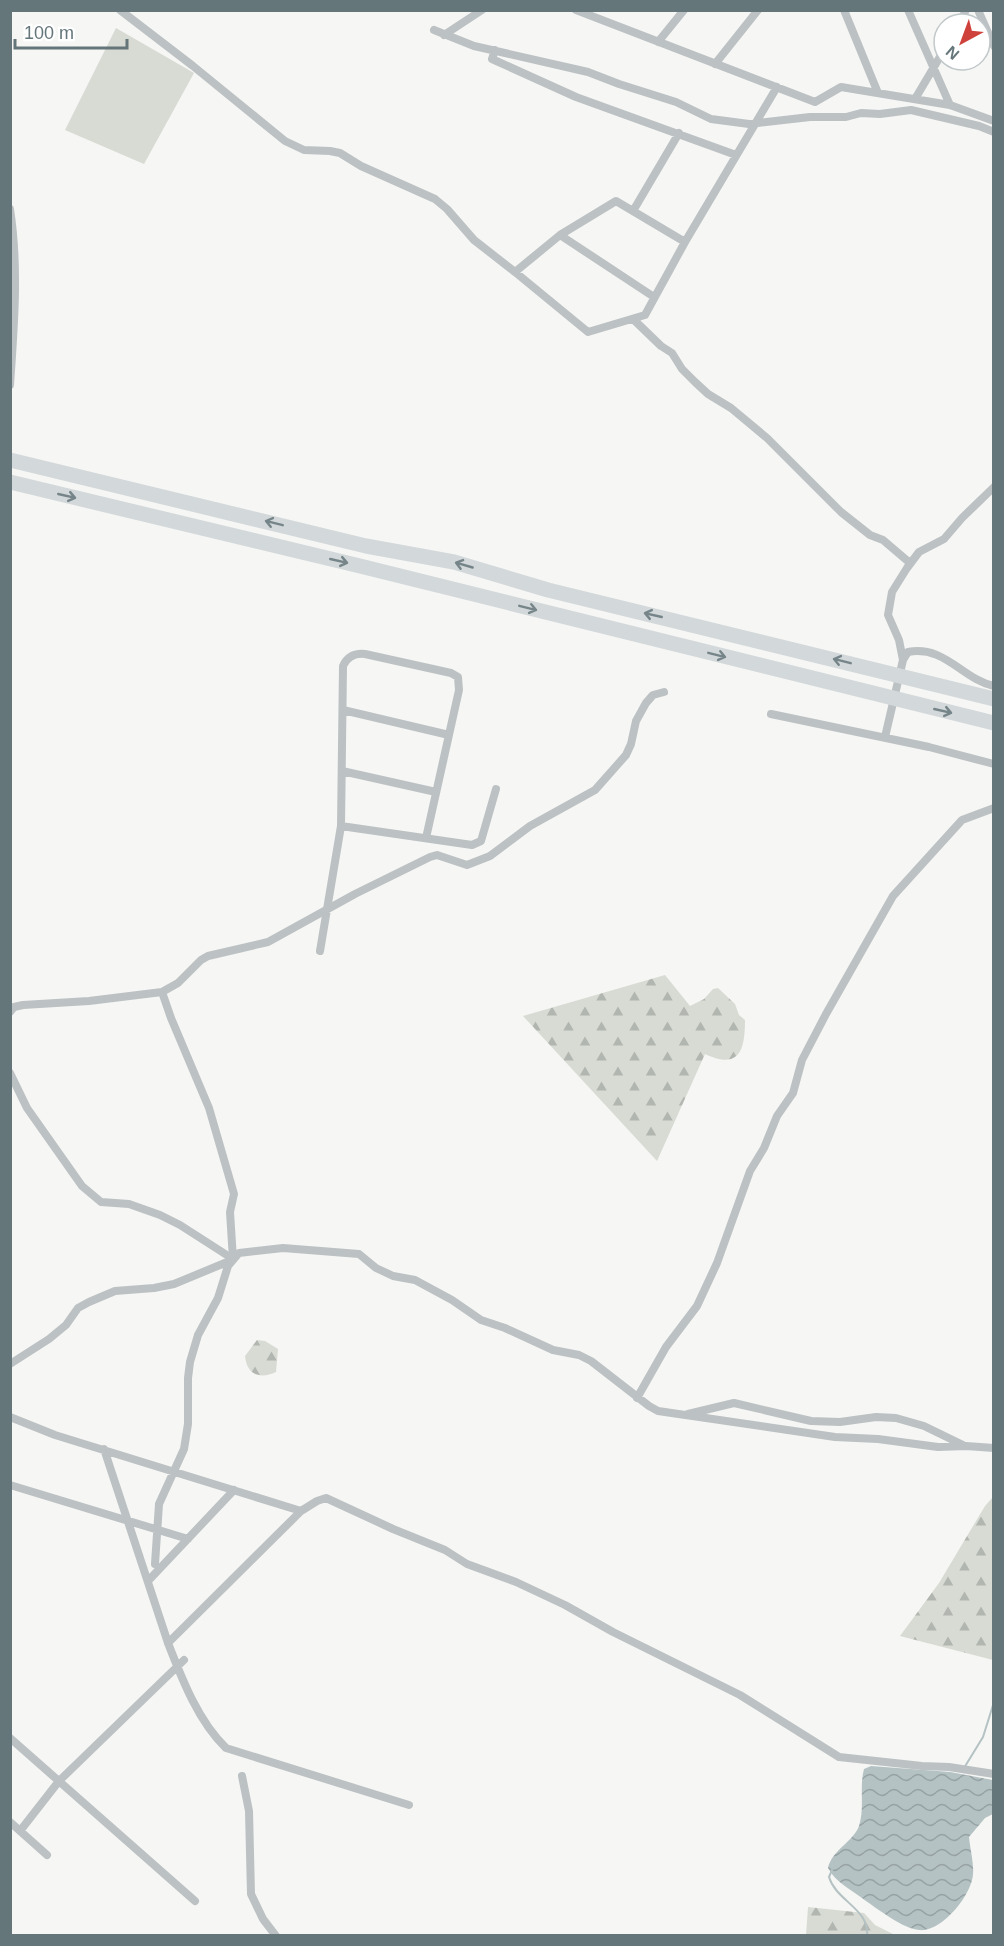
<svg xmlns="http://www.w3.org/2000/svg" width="1004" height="1946" viewBox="0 0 1004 1946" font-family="Arial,sans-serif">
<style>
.forest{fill:url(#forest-firs)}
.green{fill:#d7dbd3}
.water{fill:url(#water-waves)}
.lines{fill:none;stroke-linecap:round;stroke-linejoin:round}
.stream{stroke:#b4c2c4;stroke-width:2}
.minor{stroke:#bcc1c3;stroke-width:8}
.trunk{stroke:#d3d8da;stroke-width:15}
.oneway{stroke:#768589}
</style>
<defs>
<pattern id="forest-firs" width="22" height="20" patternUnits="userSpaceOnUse" patternTransform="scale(1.5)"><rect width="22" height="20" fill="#d7dbd3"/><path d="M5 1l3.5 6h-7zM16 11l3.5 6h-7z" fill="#b2b6b0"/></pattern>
<pattern id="water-waves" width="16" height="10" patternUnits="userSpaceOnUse" patternTransform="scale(1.5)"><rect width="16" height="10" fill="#b4c2c4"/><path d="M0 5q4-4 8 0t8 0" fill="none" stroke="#96a2a4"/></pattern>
</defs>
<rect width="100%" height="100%" fill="#f6f6f4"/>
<path class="forest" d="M665 975 690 1006 704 999 713 989 718 988 735 1004 739 1015 745 1020C745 1051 739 1070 705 1054L657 1161 523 1016Z
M257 1340 265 1341 278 1349 276 1372C261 1379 247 1376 245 1356Z
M993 1497V1660L900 1636 939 1583 985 1506Z
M808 1907 864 1913 875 1925 895 1935H806Z"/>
<path class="green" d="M116 28 194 73 144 164 65 130Z"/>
<path class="water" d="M871 1766 950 1772 993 1780V1814L985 1818 969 1837C970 1848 974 1864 973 1874 972 1895 941 1933 919 1930 904 1929 879 1910 866 1901 853 1891 835 1882 828 1868 832 1850 853 1842 859 1826 865 1807 859 1787 864 1769Z"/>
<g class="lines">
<path class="stream" d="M964 1768 983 1737 994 1702
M832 1870 829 1877C836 1901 870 1909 867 1936"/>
<path class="minor" d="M120 10 193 66 285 141 304 150 330 151 340 153 361 166 435 199 447 209 474 240 515 272
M576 10 815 102 841 87 950 105 994 121
M844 10 878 93
M908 10 950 105
M978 10 994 46
M959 24 966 10
M434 30 474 46 588 72 619 84 676 102 711 119 749 124 810 117H846L861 113 880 114 911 110 979 126 994 132
M444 35 482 10
M658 42 684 10
M495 50 492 59 576 97 736 155
M715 64 758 10
M915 99 944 50
M10 209C19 267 14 327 10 385
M633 211 679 133
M560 235 654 297
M685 242 616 201 560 235 515 272 588 332 645 315 685 242 777 87
M633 319 661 346 672 353 682 369 695 382 708 394 731 408 767 438 841 512 870 535 883 540 910 563
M903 660 908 652C945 645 962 679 994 686
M343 710 449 735
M771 714 929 747 994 764
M885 737 903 660 899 640 888 615 892 592 907 568 919 552 944 539 962 518 994 487
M342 771 436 792
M341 826 472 845 481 841 496 789
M320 951 341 826 343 666C347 657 355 653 365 654L451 673 458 677 459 690 426 838
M162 992 171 1018 209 1108 234 1194 230 1212 233 1259
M10 1012 14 1007 23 1005 89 1001 162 992 178 983 201 960 208 956 268 942 355 894 430 857 437 855 467 865 490 856 530 826 595 790 626 755 631 744 636 721 646 703 653 695 664 692
M10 1073 27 1108 82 1186 101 1202 129 1204 160 1215 180 1225 233 1259
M10 1364 49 1339 66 1325 78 1308 89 1302 115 1291 154 1288 174 1284 232 1260
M637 1398 666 1347 697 1306 717 1263 750 1171 764 1148 777 1116 793 1093 802 1060 826 1014 893 896 962 820 994 808
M688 1414 734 1403 811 1421 840 1422 876 1417 896 1418 924 1426 963 1445
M10 1417 55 1435 301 1511
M104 1449 168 1643C182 1679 198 1721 226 1748L409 1805
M10 1485 188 1539
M155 1564 159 1504 184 1449 188 1424V1378L190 1362 198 1335 218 1298 228 1266 239 1253 283 1248 359 1254 376 1268 393 1276 415 1280 452 1300 481 1320 505 1328 553 1350 579 1355 591 1361 649 1406 658 1411 835 1437 878 1439 938 1447 966 1446 994 1448
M148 1581 234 1490
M168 1643 301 1511 317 1501 326 1498 393 1529 445 1550 467 1564 516 1582 565 1605 613 1632 740 1695 839 1757 922 1766 949 1767 994 1774
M10 1738 195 1901
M242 1776 249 1811 251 1894 263 1919 276 1936
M10 1822 47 1855
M20 1831 59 1781 184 1660"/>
<path class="trunk" d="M10 460 366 546 454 562 548 590 994 699
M10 482 360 566 994 723"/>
</g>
<defs><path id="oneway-shaft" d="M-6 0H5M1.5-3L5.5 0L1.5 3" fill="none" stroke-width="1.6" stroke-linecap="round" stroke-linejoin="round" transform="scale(1.5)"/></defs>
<g class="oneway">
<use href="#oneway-shaft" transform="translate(67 496) rotate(13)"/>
<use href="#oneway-shaft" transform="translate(274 523) rotate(-166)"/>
<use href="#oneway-shaft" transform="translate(339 561) rotate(13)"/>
<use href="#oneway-shaft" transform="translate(464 565) rotate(-164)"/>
<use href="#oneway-shaft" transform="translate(528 608) rotate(14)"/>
<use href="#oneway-shaft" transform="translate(653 615) rotate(-167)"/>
<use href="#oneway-shaft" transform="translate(717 655) rotate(14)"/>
<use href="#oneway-shaft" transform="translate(842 661) rotate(-166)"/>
<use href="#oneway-shaft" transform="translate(943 711) rotate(13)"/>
</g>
<rect width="1004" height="1946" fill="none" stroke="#65767b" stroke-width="24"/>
<g transform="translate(962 42) rotate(221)"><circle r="28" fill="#ffffff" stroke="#c1c8ca" stroke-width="1.5"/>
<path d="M0-4.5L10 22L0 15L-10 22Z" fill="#cf423b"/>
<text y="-9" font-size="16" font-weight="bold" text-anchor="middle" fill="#65767b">N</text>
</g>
<path d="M15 39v9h112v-9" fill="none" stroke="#65767b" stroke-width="3"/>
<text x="24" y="39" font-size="18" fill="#65767b" stroke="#ffffff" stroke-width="4.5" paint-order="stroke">100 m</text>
</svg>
